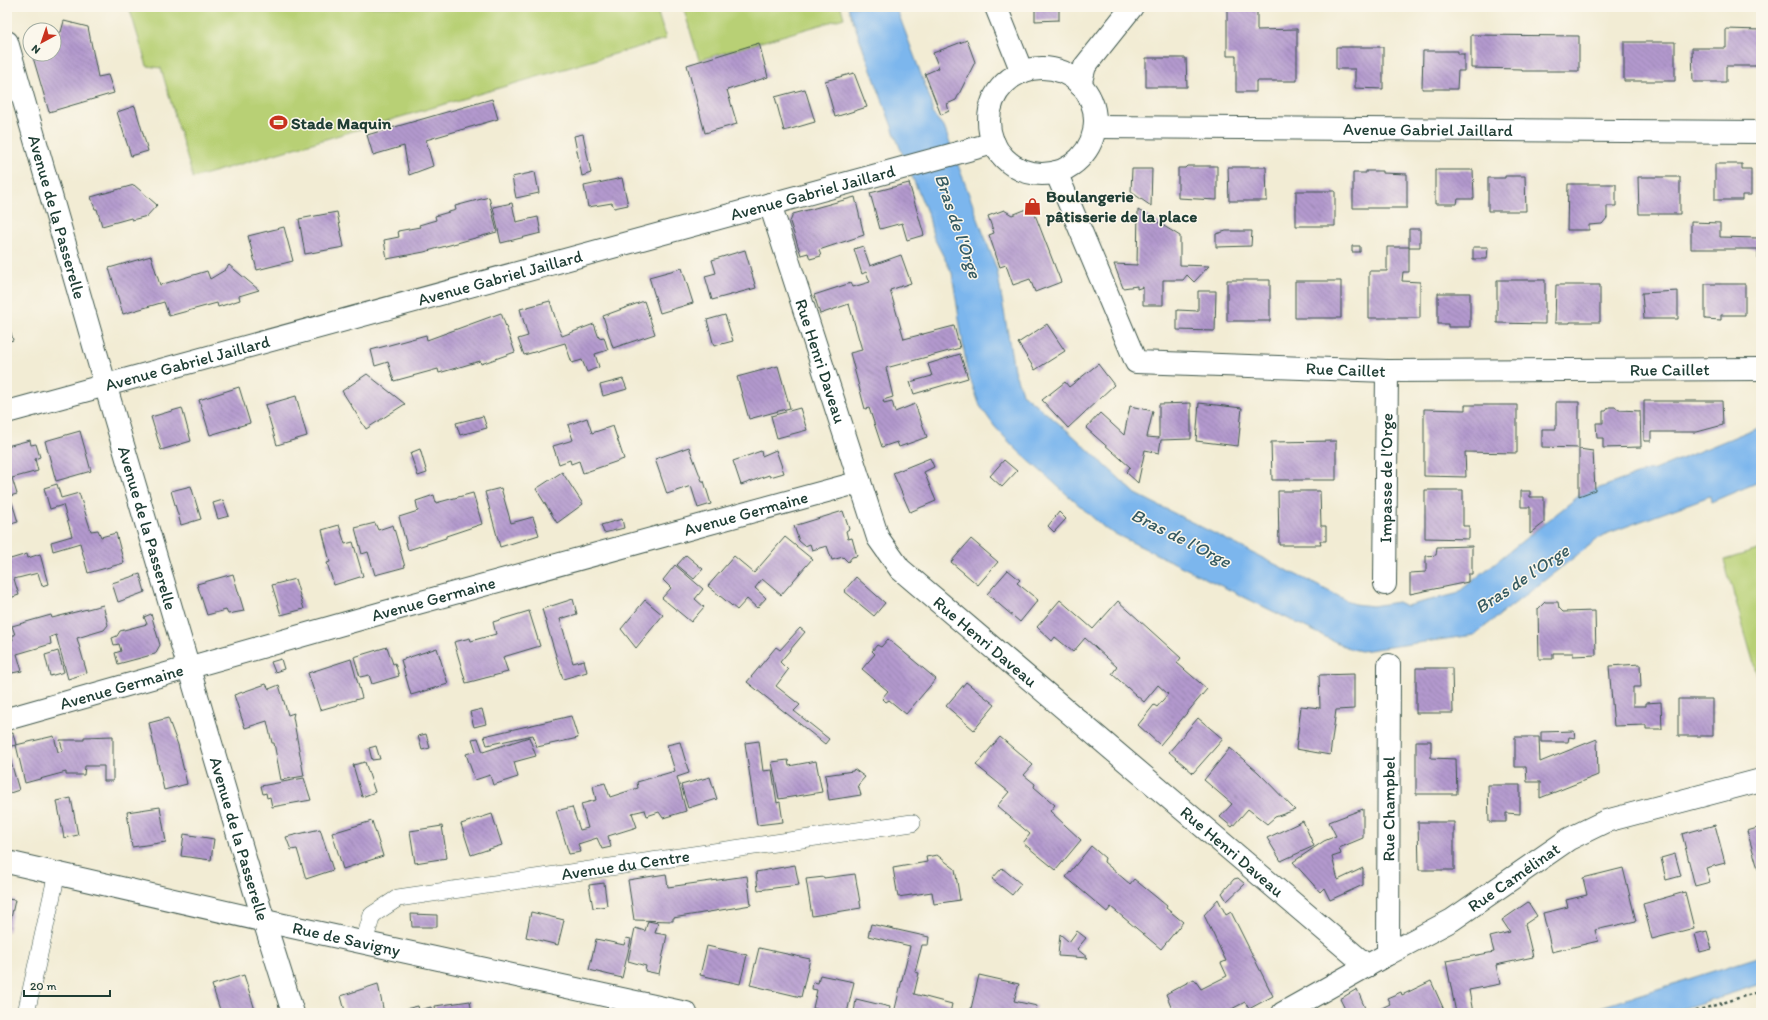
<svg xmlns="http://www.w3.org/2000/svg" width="1768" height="1020" viewBox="0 0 1768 1020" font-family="Itim,sans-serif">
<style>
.green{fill:#b8d074;stroke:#6c8654}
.water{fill:#7bb6ed;stroke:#4d7a90}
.building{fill:url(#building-back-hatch)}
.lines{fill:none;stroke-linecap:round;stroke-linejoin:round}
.lane-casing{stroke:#3f574c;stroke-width:18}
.street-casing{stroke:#3f574c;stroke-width:24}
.path{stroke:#3f574c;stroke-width:2.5;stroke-dasharray:3 3;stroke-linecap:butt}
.lane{stroke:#fff;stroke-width:17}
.street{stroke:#fff;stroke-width:22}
.labels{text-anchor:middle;stroke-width:3;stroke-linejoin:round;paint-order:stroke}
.poi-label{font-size:17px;font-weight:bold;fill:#1f3d34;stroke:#fbf7ec;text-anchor:start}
.street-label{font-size:17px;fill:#1f3d34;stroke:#fbf7ec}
.water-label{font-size:18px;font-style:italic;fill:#365b62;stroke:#fbf7ec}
</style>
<defs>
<pattern id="building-back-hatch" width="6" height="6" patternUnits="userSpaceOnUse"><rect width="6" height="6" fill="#b399ce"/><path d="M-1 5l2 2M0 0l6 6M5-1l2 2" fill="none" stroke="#917ea8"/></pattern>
</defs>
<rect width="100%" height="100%" fill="#fbf7ec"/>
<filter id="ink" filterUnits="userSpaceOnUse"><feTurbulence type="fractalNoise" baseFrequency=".025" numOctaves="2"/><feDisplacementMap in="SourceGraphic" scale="8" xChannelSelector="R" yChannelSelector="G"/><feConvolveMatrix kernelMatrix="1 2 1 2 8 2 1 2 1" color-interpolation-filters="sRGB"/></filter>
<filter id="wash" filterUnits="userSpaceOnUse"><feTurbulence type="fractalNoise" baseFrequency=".012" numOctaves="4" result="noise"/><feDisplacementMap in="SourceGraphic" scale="16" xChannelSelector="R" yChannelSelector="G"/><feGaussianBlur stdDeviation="0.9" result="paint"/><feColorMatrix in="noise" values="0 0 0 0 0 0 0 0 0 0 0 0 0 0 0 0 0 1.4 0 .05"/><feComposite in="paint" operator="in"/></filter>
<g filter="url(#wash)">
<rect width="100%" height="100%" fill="#f2ecd4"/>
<path class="green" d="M129 7H656L666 39 193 178 161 68 147 66Z
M683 7H841L844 18 699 60Z
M1761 549V689L1724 560Z"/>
<path class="water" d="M848 7H896L932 104V113L944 127 997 270 1014 370 1022 393 1068 431 1136 494 1354 604 1372 606 1398 602 1406 606 1456 594 1580 495 1647 471 1654 470 1761 426V481L1711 502 1710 496 1603 535 1474 635 1361 651 1348 648 1107 530 1017 450 995 427 980 406 967 370 952 273 933 236 929 217 898 143Z
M1761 956V984L1669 1013H1582Z"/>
<g id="blocks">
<path class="building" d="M1035 7H1059V20L1035 21Z
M1227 7H1257V30L1297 29V81H1256V92H1236V56H1227Z
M64 21 88 27 98 77 108 75 114 93 49 112 32 54H54V34L61 32Z
M1726 29 1761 30V66H1726V82H1693L1692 48H1726Z
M1471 35 1579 36V71H1522V69L1471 68Z
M967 40 975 62 956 100 947 104 949 111 941 115 925 74 939 68 933 53Z
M1624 42H1675V81H1624Z
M759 43 768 77 727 90 737 124 705 133 687 65Z
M1336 47H1383V89L1355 88V69H1336Z
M1423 51H1458V54H1464V71H1458L1457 89H1422Z
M1146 58H1186L1187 87H1146Z
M854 73 867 107 835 117 825 81Z
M805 89 815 122 784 131 775 97Z
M492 99 498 119 426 140 433 166 409 175 404 146 373 155 367 135Z
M135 106 148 151 131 156 117 112Z
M583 134 591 173 582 176 574 136Z
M1715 164H1742V169H1751V195H1742V200H1715Z
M1187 166H1217V200L1178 198V168H1185Z
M1228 167H1266L1267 201H1229Z
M1132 169H1152L1151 206 1131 192Z
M1435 170H1473L1474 199H1458L1457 204H1435Z
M1366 171H1382V173L1407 174V208H1353V173H1366Z
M535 172 539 193 516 198 512 177Z
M1505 176H1525L1526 211H1488V178H1505Z
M1638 177H1680V214H1639Z
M622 178 628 205 614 208 612 203 588 207 584 186Z
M909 183 924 235 907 240 902 223 880 229 870 193Z
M1568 184H1616V206H1607V218L1602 224 1589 225V230H1567Z
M134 185 157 205 147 216 132 220 131 218 102 226 97 209H95L91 197Z
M1296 191H1335V226H1296Z
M489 197 497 232 424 252 387 259 384 240 399 237 398 231 420 227 419 225 436 220 435 216 456 210 455 206Z
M855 197 864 235 819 250 821 256 810 259 808 253 801 255 790 222 793 214Z
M512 203 516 222 538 217 541 233 501 243 493 207Z
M1027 209 1034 212 1061 282 1035 292 1030 279 1013 285 1006 265 1000 267 989 235 994 233 988 216 1004 210 1012 215Z
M1138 210 1180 236V265L1209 266 1194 282 1187 275 1183 280H1163V305H1143V287L1137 289V286L1123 288 1114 264 1137 265Z
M337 212 344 247 305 254 299 219Z
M1691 222 1720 223V237L1758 238 1759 230H1761V273H1758V249H1691Z
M284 227 293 261 257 270 248 236Z
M1409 229H1420V247H1409Z
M1226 231H1252L1251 246 1216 247V234Z
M863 246 870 266 901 255 911 283 890 290 904 339 954 326 960 348 886 368 893 397 883 400 884 403 892 401 895 412 915 404 927 437 899 447 897 442 882 447 869 408 865 409 850 353 862 350 849 304 820 314 814 295 851 283 853 287 870 282 866 272 862 274 854 249Z
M1352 246H1360V252H1352Z
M1387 247H1409V272H1403L1402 281 1420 282V318H1369V271H1387Z
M1473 247H1488L1487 259H1473Z
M745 250 756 288 712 300 705 276 716 273 712 260Z
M151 256 160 285 207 271 210 279 225 270 229 265 259 290 239 296 240 300 218 307 217 303 169 316 164 302 123 314 109 268Z
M682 268 693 303 660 313 649 277Z
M1227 280H1270V321H1227Z
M1497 280H1545V324L1497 323Z
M1295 281H1341V318H1295Z
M1705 284H1745V315H1721V320L1705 319Z
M1556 285H1600V322H1570V323H1555Z
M1198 291H1216L1215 331 1177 330V310L1198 311Z
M1678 291V319H1644L1642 293Z
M1438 293H1470V327H1448V324H1438Z
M550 301 558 327 562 336 594 324 599 338 604 337 608 350 595 354 599 367 587 372 582 360 572 363 565 343 524 355 518 339 528 336 520 309Z
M644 301 655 334 613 348 603 316Z
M501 313 515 352 481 364 480 361 439 373 438 369 394 381 388 362 375 366 371 350 426 335 427 340Z
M725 315 733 341 714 346 707 320Z
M7 319 13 340 7 342Z
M1047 324 1065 351 1035 370 1018 343Z
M960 354 968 378 914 394 910 382 932 376 928 364Z
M1098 364 1114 385 1068 428 1042 400 1065 382 1069 387Z
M778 366 790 408 749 419 737 377Z
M367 374 405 404 366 429 342 391Z
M623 379 627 389 603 396 600 385Z
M239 387 250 423 210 435 199 400Z
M296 396 307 436 277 445 265 405Z
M1644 401H1722L1723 425 1697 432H1651V441H1644Z
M1556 402H1579V448L1542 447V429H1556Z
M1191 403V439L1161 440 1159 453 1145 450 1138 483 1126 472 1130 467 1086 428 1100 413 1124 435 1130 406 1153 411 1147 437 1159 438V404Z
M1199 403 1242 408 1238 446 1196 441Z
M1465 405H1517V453L1465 452 1466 477 1424 476V409L1465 410Z
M1609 407H1615L1619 410 1640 411 1641 447 1603 448V438H1597L1596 423H1603V411H1606Z
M182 408 191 441 161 450 151 417Z
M800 408 807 430 777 438 771 416Z
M483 416 487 428 460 435 456 423Z
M587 418 592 433 613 426 624 459 583 473 579 461 571 464 570 460 559 464 553 446 573 440 568 425Z
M80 431 91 471 56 481 45 441Z
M30 440 31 445 36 444 40 457 35 459 38 471 12 478 17 494 10 496 7 485V446Z
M1336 441V480H1272L1271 442Z
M689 447 702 481H704L711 504 698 508 691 486 667 494 655 459Z
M420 449 427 473 418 476 410 453Z
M1579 449 1593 451 1595 490 1579 496Z
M776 450 784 473 770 477 769 475 741 485 733 461 761 451 762 456Z
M930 458 934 467 924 472 936 501 910 512 893 473Z
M1004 460 1017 471 1002 487 990 476Z
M562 472 583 504 557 523 536 489Z
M57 484 61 498 79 493 91 531 98 530 101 537 116 533 124 563 88 573 80 543 53 551 51 542 72 536 63 505 50 509 44 488Z
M191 486 201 519 181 525 171 491Z
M501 488 511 523 533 517 539 535 500 547 485 492Z
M1425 490H1463V526H1469V539L1425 538Z
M1278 491H1320L1321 526H1326V541H1320L1321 545H1279Z
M1521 491H1530V497H1544V523L1530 534V507H1521Z
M473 493 482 524 446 536V538L408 550 399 517 418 511 416 501 434 495 436 503Z
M10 496 18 522 7 525V497Z
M223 500 229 516 218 519 213 503Z
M843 511 849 529 846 531 848 539 852 538 857 556 852 557 848 562 843 557 832 560 827 546 812 550 810 544 805 546 799 541 794 526Z
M1059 512 1066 519 1054 532 1048 526Z
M622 519 624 528 604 533 601 525Z
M375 523 378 530 393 525 405 567 375 575 368 552 362 554 355 528Z
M339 525 345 544 353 542 363 576 334 585 327 563 330 562 322 530Z
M785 537 812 559 781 595 762 579 755 588 766 598 757 608 747 599 737 610 708 586 734 556 754 573Z
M971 539 998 562 978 585 951 562Z
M1472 546V574H1468V582L1410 594V573L1426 572V556L1436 555 1437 547Z
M27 554 28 558 40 554 48 584 42 586 38 573 14 579 19 595 7 599V560Z
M686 555 703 569 694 579 677 565Z
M675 565 703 589 695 599 704 607 691 622 662 598 671 588 663 580Z
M1008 570 1020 580 1017 583 1038 600 1020 622 987 594Z
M140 574 145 592 118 602 112 583Z
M233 574 244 611 228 614 226 610 207 615 197 584Z
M856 577 885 603 874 616 844 591Z
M295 579 304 609 281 615 272 585Z
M573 599 577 614 560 619 573 663 584 660 587 672 563 679 542 609Z
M645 600 663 615 636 648 621 629Z
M1060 600 1093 629 1118 601 1181 658 1177 663 1207 689 1160 745 1138 725 1154 705 1157 707 1168 694 1158 685 1144 702 1112 674 1117 667 1085 638 1073 652 1055 637 1052 641 1037 627Z
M1545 602H1558L1559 608 1563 612 1595 611 1596 655 1573 656V653H1553V659H1539L1538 609Z
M103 605 108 625 104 630 77 638 87 673 68 679 56 635 50 637 51 644 17 654 22 671 7 674V642L13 640 12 635H15L12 626 51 615 52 618Z
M529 611 540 646 503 657 508 672 466 683 454 642 470 638 471 641 496 634 493 622Z
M151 614 160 645 155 654 118 664 115 653 121 651 119 644 114 645 112 638 117 636 120 631 147 624 144 617Z
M800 628 805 632 780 662 788 670 776 686 800 705 794 711 829 739 825 744 747 682 776 647 780 650Z
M888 639 936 679 906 714 889 700 886 702 882 698 888 691 862 669 875 654 872 651 877 645 881 647Z
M387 647 393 664 395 663 399 676 372 684 369 675 360 677 354 657Z
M437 648 448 684 411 695 401 660Z
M58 651 64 672 50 676 45 655Z
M281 659 284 669 275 672 271 662Z
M351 659 362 698 320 710 308 673Z
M1640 664 1641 687H1633V706H1646V703L1661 702 1662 729H1646V725L1614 726 1609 666Z
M1416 668H1452L1453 713H1416Z
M1354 674V709L1336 710 1330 755 1296 749 1301 706 1320 708 1319 675Z
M966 682 995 705 974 730 946 706Z
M266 684 269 689 279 685 288 715 294 713 293 717 304 776 281 780 274 743H272L267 721 245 728 234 695Z
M1678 699H1713V736H1678Z
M482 709 486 724 474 727 470 712Z
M571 716 578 738 537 747 533 735 487 745 484 736Z
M168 718 178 745 187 784 164 790 149 723Z
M1198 718 1223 739 1193 773 1169 752Z
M1574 731 1575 738 1569 737 1568 742H1541V732Z
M13 733 16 745 7 747V734Z
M426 734 430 748 422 750 418 736Z
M54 736 58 752 63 751 60 740H84V737L113 736V781H104V766H85L84 775H66V772L25 783 16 745Z
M529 737 536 756 514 762 518 777 493 785 490 775 475 780 466 754 476 751 472 739 478 738 483 752Z
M1000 737 1033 765 1024 775 1035 784 1034 787 1055 805 1050 811 1081 840 1056 870 1023 843 1030 834 997 806 1009 792 976 765Z
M1515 737H1539L1540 762 1597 739 1598 775 1540 798V782H1527L1526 767H1515Z
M759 741 763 771 772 770 777 803 780 802 783 822 757 825 745 743Z
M1416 741H1431V758L1456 759 1457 794H1416Z
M680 742 689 773 677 777 686 811 663 818 659 812 647 816 645 810 632 813 637 827 608 836 611 847 602 849 597 838 578 844 581 852 569 854 556 811 572 807 580 830 588 828 581 804 596 800 593 786 605 783 610 797 638 788 637 782 675 771 667 745Z
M376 746 380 759 372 760 369 748Z
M1230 748 1258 772 1295 810 1275 817 1267 824 1248 809 1232 827 1220 817 1232 804 1204 780Z
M7 755H9L19 790 7 794Z
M788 760 789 766 816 761 822 792 779 799 772 762Z
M365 762 375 792 362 797 353 765Z
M854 769 865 777 858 785 861 795 829 800 825 775 853 771Z
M710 777 717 799 688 808 681 785Z
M304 778 311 800 272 807 270 797 267 798 266 793 263 794 261 786Z
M1488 785H1520V814L1506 813V822H1489Z
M71 798 78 835 64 838 57 801Z
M160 807 166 842 132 847 127 812Z
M1363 809V838L1339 848 1341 854 1332 857 1338 880 1363 868V885L1330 900 1324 888 1320 892 1293 862 1324 841 1336 836 1329 822Z
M492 814 502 845 471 855 461 824Z
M372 821 383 856 343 869 332 833Z
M1303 821 1314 846 1281 861 1267 838Z
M1418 822H1454V870H1419Z
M1715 825 1725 863 1706 868 1710 882 1695 886 1682 834Z
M442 826 447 858 415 863 410 831Z
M1761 827V879L1747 831Z
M320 829 333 870 306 879 297 849 291 850 286 837Z
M184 834 214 839 211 860 181 856Z
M1091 846 1105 858 1104 862 1130 884 1134 879 1167 906 1166 908 1183 922 1161 949 1111 907 1107 912 1066 877Z
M1675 854 1681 876 1666 880 1661 858Z
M937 855 955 869 960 900 934 904 932 892 898 897 893 868 927 862 926 857Z
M795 865 799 885 758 890 756 872Z
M1002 868 1021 884 1012 895 992 879Z
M1623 868 1636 921 1595 930 1598 941 1552 952 1543 913 1568 907 1566 900 1587 895 1583 878Z
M666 874 668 887 747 876 751 905 673 918V921L634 920 628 880Z
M855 874 861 908 812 916 806 879 824 877V878Z
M1238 878 1245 884 1227 901 1222 893 1234 879Z
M604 883 607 906 593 908 589 885Z
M1685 892 1694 928 1652 939 1643 904Z
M7 899 15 900 8 932 7 931Z
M1218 899 1226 915 1231 912 1273 996 1249 1009 1245 1002 1224 1013H1174L1166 994 1194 979 1201 989 1227 976 1221 963 1226 961 1204 915Z
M1528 902 1537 916 1525 924 1533 957 1496 965 1500 984 1469 990 1473 1013H1456L1446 961 1494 952 1490 937 1510 932 1502 920Z
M531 912 564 920 558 945 526 937Z
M411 914 437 915V927H412Z
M648 921 658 923 655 933 667 935 659 974 645 971 646 966 628 961 635 928 645 931Z
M871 924 929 937 928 945H922L915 972 919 973 914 994 952 1004 950 1013H894L910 946 868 936Z
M1077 931 1086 938 1077 949 1088 958 1058 956 1060 934 1069 942Z
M1707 931 1712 949 1700 952 1695 934Z
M626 938 631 939 622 978 589 970 596 939 624 945Z
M707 946 747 955 740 984 700 975Z
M759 948 810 959 801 997 750 985Z
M244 975 255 1010 245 1013H221L212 985Z
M820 975 854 982 847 1013H833L813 1008 817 990 812 989 813 982 818 983Z
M979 975 1019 984 1014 1001 1037 1006 1035 1013H970Z
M1431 981 1445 1012 1372 1013 1390 1004 1387 998 1401 992 1402 995Z
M378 984 384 1013H349L348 1011H345L341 996Z
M1357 989 1367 1013H1347L1340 999Z
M856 999 890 1007 889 1013H854Z
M470 1001 472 1013H436L435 1006Z
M418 1006 419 1010 431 1007 432 1013H388Z"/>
</g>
</g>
<g filter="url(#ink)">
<use href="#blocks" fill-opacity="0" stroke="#3f574c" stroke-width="1"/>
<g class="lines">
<defs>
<g id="lane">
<path id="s1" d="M364 942 372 915 398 898 912 823"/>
<path d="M26 1013 57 873"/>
</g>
<g id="street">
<path d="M996 7 1022 72"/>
<path id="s2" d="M7 42 105 384 254 889 293 1013"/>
<circle cx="1042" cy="121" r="53"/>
<path d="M1080 85 1085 66 1132 7"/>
<path id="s3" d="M1095 127 1761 132"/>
<path id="s4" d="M1056 172 1136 362 1387 371 1761 369"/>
<path id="s5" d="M770 204 878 538 900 569 1367 966"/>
<path id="s6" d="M7 412 994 143"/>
<path id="s7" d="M1385 584 1387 371"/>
<path id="s8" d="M7 719 385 612 860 482"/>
<path id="s9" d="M7 862 265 921 686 1013"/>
<path id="s10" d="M1388 954 1389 665"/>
<path id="s11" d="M1283 1013 1388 954 1452 920 1569 839 1606 821 1761 780"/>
</g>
</defs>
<use href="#lane" class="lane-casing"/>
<use href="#street" class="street-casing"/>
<path class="path" d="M1690 1013 1761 991"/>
<use href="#lane" class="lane"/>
<use href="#street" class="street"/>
</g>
</g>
<defs>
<symbol id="stadium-bare" viewBox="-9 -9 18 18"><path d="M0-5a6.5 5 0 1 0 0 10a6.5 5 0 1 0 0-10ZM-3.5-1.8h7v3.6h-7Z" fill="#c8321e" stroke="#fbf7ec" stroke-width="2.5" paint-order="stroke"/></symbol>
<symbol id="shop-bare" viewBox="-9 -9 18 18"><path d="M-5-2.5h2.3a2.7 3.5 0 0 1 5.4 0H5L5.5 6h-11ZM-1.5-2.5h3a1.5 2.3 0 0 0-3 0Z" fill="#c8321e" stroke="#fbf7ec" stroke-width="2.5" paint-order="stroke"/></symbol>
</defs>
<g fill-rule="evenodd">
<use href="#stadium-bare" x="266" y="110" width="25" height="25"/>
<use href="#shop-bare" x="1020" y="194" width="25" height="25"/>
</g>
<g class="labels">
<g class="poi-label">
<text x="291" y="129">Stade Maquin</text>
<text x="1046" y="202">Boulangerie<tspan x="1046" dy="20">pâtisserie de la place</tspan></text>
</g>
<g class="street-label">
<text dy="6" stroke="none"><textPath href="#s3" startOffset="333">Avenue Gabriel Jaillard</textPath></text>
<text dy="6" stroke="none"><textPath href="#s6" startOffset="835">Avenue Gabriel Jaillard</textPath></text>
<text dy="6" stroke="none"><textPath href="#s2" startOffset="182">Avenue de la Passerelle</textPath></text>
<text dy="6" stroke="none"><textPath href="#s6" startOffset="511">Avenue Gabriel Jaillard</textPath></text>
<text dy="6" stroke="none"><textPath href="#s5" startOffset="165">Rue Henri Daveau</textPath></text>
<text dy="6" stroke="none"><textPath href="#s6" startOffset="187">Avenue Gabriel Jaillard</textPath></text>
<text dy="6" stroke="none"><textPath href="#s4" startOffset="740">Rue Caillet</textPath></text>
<text dy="6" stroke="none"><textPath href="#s4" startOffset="416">Rue Caillet</textPath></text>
<text dy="6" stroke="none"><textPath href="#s7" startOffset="106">Impasse de l'Orge</textPath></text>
<text dy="6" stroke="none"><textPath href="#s8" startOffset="767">Avenue Germaine</textPath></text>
<text dy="6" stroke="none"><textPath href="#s2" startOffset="506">Avenue de la Passerelle</textPath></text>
<text dy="6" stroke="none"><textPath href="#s8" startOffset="443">Avenue Germaine</textPath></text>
<text dy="6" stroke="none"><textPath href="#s5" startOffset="501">Rue Henri Daveau</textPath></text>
<text dy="6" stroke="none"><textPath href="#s8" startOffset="119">Avenue Germaine</textPath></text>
<text dy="6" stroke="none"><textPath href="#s10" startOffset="145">Rue Champbel</textPath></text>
<text dy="6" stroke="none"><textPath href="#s2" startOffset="830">Avenue de la Passerelle</textPath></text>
<text dy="6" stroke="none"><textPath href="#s5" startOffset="825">Rue Henri Daveau</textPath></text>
<text dy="6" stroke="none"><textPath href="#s1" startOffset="289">Avenue du Centre</textPath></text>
<text dy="6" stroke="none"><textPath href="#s11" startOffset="268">Rue Camélinat</textPath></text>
<text dy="6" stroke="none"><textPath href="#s9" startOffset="348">Rue de Savigny</textPath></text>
</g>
<g class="water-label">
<text transform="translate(958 226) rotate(71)" y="6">Bras de l'Orge</text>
<text transform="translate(1181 538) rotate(27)" y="6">Bras de l'Orge</text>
<text transform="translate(1522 579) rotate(-34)" y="6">Bras de l'Orge</text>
</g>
</g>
<rect width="1768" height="1020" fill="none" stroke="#fbf7ec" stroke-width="24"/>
<g transform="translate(42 42) rotate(220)"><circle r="19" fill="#fbf7ec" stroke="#a3ada2"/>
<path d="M0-3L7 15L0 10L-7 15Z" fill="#c8321e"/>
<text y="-6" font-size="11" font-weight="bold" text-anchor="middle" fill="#1f3d34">N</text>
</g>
<path d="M24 990v6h86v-6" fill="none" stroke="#1f3d34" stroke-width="2"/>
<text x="30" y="990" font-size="12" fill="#1f3d34" stroke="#fbf7ec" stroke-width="3" paint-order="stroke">20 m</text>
</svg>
